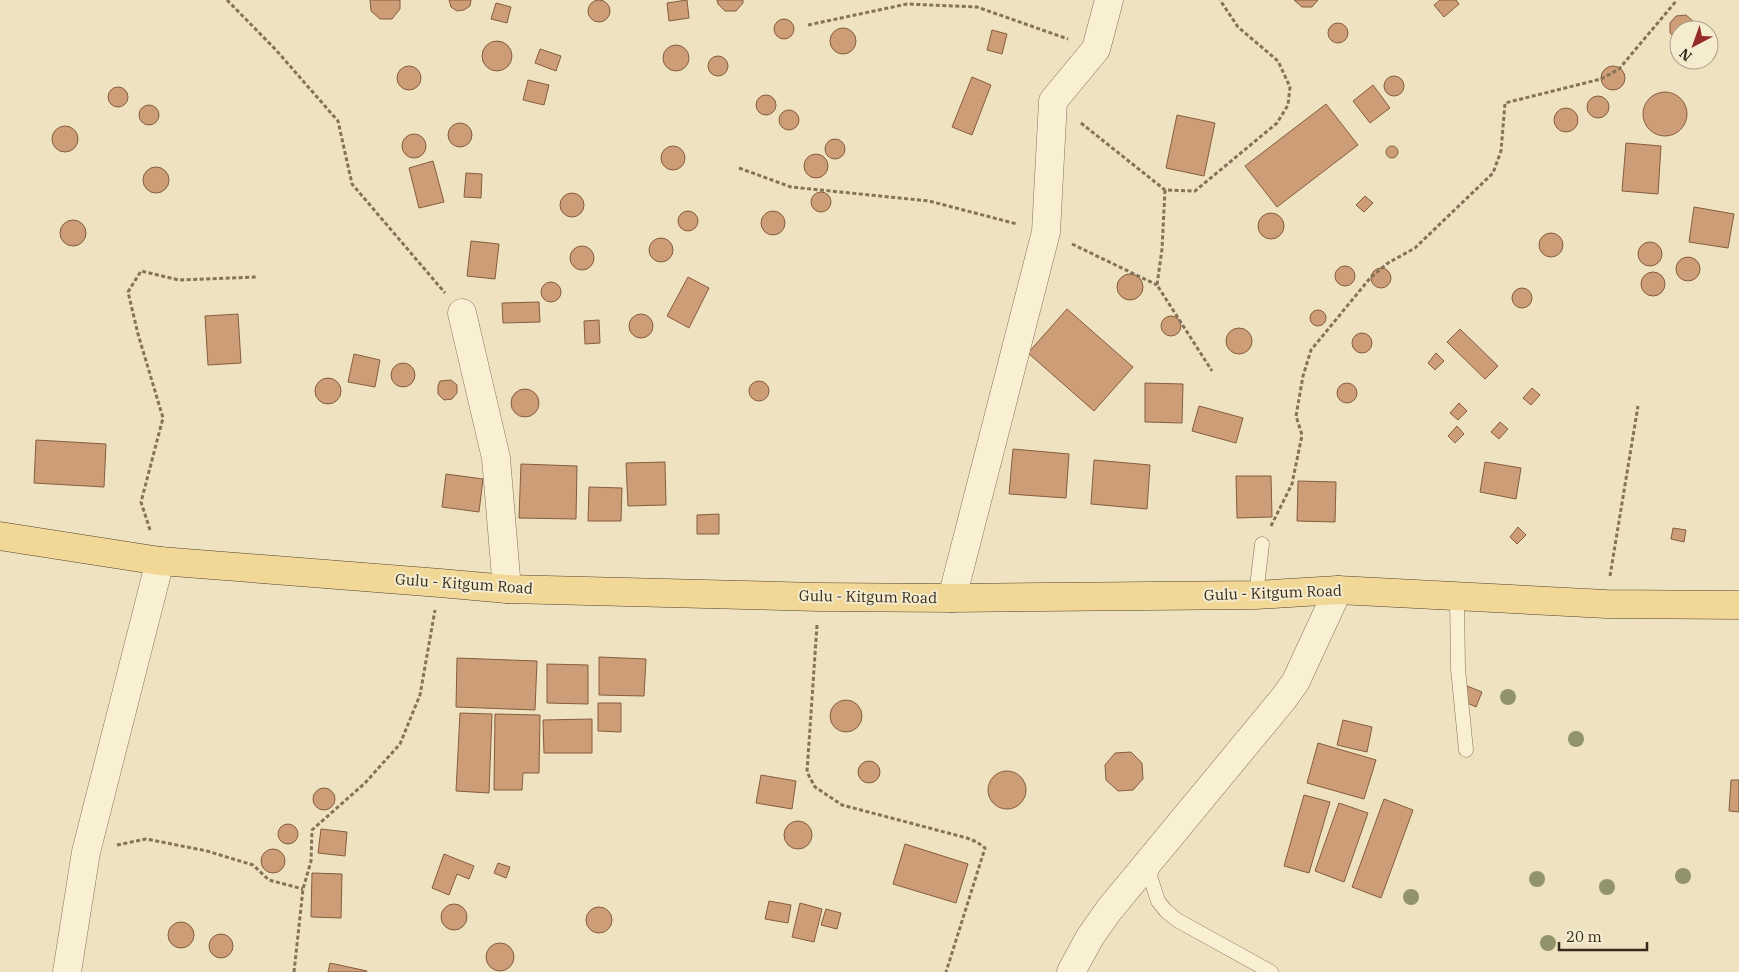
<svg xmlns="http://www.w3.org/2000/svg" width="1739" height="972" viewBox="0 0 1739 972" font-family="'IBM Plex Serif',serif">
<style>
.building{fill:#cc9d76;stroke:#865d3e}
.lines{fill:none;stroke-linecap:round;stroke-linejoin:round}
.service-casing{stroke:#867258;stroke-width:15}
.minor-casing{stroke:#867258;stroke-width:29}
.primary-casing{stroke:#54402d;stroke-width:29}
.path{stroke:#867258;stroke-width:3;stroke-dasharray:4 2.5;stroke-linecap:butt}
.service{stroke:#f9efd3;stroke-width:14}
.minor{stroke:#f9efd3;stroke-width:28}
.primary{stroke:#f1d897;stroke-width:28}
.tree{fill:#91936a}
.labels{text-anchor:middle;stroke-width:4;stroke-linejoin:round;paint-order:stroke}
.street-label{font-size:15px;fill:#362a1d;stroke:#f5ecd0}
</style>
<rect width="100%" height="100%" fill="#eee2c0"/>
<path class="building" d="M588 11a11 11 0 1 1 22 0a11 11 0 1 1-22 0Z
M370 0H400V9L392 19H380L371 11Z
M449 0H471L470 6 464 10 457 11 451 7Z
M687 0 689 18 669 21 667 3Z
M717 0H743V3L736 11H725L718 4Z
M1294 0H1318L1312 7H1302Z
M1440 0H1456L1459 4 1444 17 1434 5Z
M496 3 511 7 507 23 491 19Z
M1686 15 1694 22V30H1679V40H1677L1670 33V23L1676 16Z
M774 29a10 10 0 1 1 20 0a10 10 0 1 1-20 0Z
M1328 33a10 10 0 1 1 20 0a10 10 0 1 1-20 0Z
M830 41a13 13 0 1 1 26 0a13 13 0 1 1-26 0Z
M992 30 1007 34 1002 54 987 50Z
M482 56a15 15 0 1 1 30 0a15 15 0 1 1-30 0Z
M663 58a13 13 0 1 1 26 0a13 13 0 1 1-26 0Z
M540 49 561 56 556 71 535 63Z
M708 66a10 10 0 1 1 20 0a10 10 0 1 1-20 0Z
M1601 78a12 12 0 1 1 24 0a12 12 0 1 1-24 0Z
M397 78a12 12 0 1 1 24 0a12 12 0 1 1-24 0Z
M1384 86a10 10 0 1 1 20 0a10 10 0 1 1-20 0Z
M972 77 991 85 972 135 952 127Z
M528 80 549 85 544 105 523 100Z
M1373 85 1390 108 1370 123 1353 101Z
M108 97a10 10 0 1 1 20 0a10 10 0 1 1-20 0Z
M1643 114a22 22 0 1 1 44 0a22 22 0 1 1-44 0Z
M756 105a10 10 0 1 1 20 0a10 10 0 1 1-20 0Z
M1587 107a11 11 0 1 1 22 0a11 11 0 1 1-22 0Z
M1326 104 1358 145 1277 207 1245 166Z
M139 115a10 10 0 1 1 20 0a10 10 0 1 1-20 0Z
M1554 120a12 12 0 1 1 24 0a12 12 0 1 1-24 0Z
M779 120a10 10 0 1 1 20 0a10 10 0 1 1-20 0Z
M1177 115 1215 123 1204 176 1166 168Z
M448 135a12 12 0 1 1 24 0a12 12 0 1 1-24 0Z
M52 139a13 13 0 1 1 26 0a13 13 0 1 1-26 0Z
M402 146a12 12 0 1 1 24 0a12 12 0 1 1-24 0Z
M825 149a10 10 0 1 1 20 0a10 10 0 1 1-20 0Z
M1626 143 1661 146 1658 194 1622 191Z
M1386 152a6 6 0 1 1 12 0a6 6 0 1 1-12 0Z
M661 158a12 12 0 1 1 24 0a12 12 0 1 1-24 0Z
M804 166a12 12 0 1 1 24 0a12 12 0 1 1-24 0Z
M433 161 444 202 419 208 409 168Z
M143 180a13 13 0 1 1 26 0a13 13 0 1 1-26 0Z
M466 173 482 174 481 198 464 197Z
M811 202a10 10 0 1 1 20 0a10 10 0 1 1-20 0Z
M560 205a12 12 0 1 1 24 0a12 12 0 1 1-24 0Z
M1365 196 1373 203 1364 212 1356 205Z
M1694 207 1734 214 1728 248 1689 242Z
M678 221a10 10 0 1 1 20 0a10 10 0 1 1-20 0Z
M761 223a12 12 0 1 1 24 0a12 12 0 1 1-24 0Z
M1258 226a13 13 0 1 1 26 0a13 13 0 1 1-26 0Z
M60 233a13 13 0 1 1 26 0a13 13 0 1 1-26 0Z
M1539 245a12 12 0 1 1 24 0a12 12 0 1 1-24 0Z
M649 250a12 12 0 1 1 24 0a12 12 0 1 1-24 0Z
M471 241 499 244 495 279 467 276Z
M1638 254a12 12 0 1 1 24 0a12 12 0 1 1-24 0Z
M570 258a12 12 0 1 1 24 0a12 12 0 1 1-24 0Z
M1676 269a12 12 0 1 1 24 0a12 12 0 1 1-24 0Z
M1335 276a10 10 0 1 1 20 0a10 10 0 1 1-20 0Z
M1371 278a10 10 0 1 1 20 0a10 10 0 1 1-20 0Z
M1641 284a12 12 0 1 1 24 0a12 12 0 1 1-24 0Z
M1117 287a13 13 0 1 1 26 0a13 13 0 1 1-26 0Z
M688 277 709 288 689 328 667 316Z
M541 292a10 10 0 1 1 20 0a10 10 0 1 1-20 0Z
M1512 298a10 10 0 1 1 20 0a10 10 0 1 1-20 0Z
M539 302 540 322 503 323 502 303Z
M1067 309 1133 367 1094 411 1028 353Z
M1310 318a8 8 0 1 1 16 0a8 8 0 1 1-16 0Z
M238 314 241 363 208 365 205 316Z
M629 326a12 12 0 1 1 24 0a12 12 0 1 1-24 0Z
M1161 326a10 10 0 1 1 20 0a10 10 0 1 1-20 0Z
M599 320 600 343 585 344 584 321Z
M1226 341a13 13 0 1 1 26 0a13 13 0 1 1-26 0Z
M1460 329 1498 366 1485 379 1447 342Z
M1352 343a10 10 0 1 1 20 0a10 10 0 1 1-20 0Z
M1436 353 1444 361 1435 370 1428 363Z
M354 354 380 360 375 387 348 382Z
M391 375a12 12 0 1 1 24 0a12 12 0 1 1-24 0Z
M315 391a13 13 0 1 1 26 0a13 13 0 1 1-26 0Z
M451 380 457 385V393L452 399 444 400 438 394V386L440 381Z
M749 391a10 10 0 1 1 20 0a10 10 0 1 1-20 0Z
M1337 393a10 10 0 1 1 20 0a10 10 0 1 1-20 0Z
M1145 383 1183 384 1182 423 1145 422Z
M1532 388 1540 395 1531 405 1523 398Z
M511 403a14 14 0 1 1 28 0a14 14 0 1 1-28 0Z
M1459 403 1467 411 1458 420 1450 413Z
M1199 406 1243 418 1236 443 1192 431Z
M1500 422 1508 429 1499 439 1491 432Z
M1457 426 1464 434 1455 443 1448 436Z
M36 440 106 444 104 487 34 483Z
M1013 449 1069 454 1066 498 1009 494Z
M1094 460 1150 465 1147 509 1091 504Z
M665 462 666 505 628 506 626 463Z
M1485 462 1521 468 1516 499 1480 492Z
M521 464 577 466 576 519 519 518Z
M446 474 483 479 479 512 442 507Z
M1236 476H1271L1272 517 1237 518Z
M1298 481 1336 482 1335 522 1297 521Z
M589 487 622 488 621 521H588Z
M719 514V534H697V515Z
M1518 527 1526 535 1517 544 1510 537Z
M1673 528 1686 530 1684 542 1671 539Z
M599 657 646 659 644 696 599 695Z
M457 658 537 661 535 710 456 707Z
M547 664 588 665V704L547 703Z
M1467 686 1482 692 1476 707 1461 700Z
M830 716a16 16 0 1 1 32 0a16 16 0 1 1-32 0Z
M598 703H621V732L598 731Z
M460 713 492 714 489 793 456 791Z
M495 714 540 715 539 773H523L522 790H494Z
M592 719V753H544L543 720Z
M1343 720 1372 727 1367 752 1337 745Z
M1318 743 1376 760 1364 799 1307 783Z
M1131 752 1142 763 1143 779 1133 790 1118 791 1106 780 1105 765 1115 753Z
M858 772a11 11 0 1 1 22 0a11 11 0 1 1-22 0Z
M988 790a19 19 0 1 1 38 0a19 19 0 1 1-38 0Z
M761 775 796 781 792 809 756 803Z
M1731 780H1739V812L1729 811Z
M313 799a11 11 0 1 1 22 0a11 11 0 1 1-22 0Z
M1304 795 1330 802 1309 873 1284 866Z
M1384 799 1413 810 1381 898 1352 887Z
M1339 803 1368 813 1344 882 1315 871Z
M784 835a14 14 0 1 1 28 0a14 14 0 1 1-28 0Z
M278 834a10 10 0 1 1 20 0a10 10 0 1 1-20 0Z
M321 829 347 832 345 856 318 853Z
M905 844 968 864 956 903 893 884Z
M261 861a12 12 0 1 1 24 0a12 12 0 1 1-24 0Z
M444 854 474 866 469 879 457 874 449 895 432 888Z
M498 863 510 867 506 878 494 873Z
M312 873 342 874 341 918 311 917Z
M769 901 791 905 788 923 765 919Z
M800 903 822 909 814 942 792 937Z
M441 917a13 13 0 1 1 26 0a13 13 0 1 1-26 0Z
M586 920a13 13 0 1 1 26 0a13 13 0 1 1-26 0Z
M826 909 841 913 837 929 821 925Z
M168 935a13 13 0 1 1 26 0a13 13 0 1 1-26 0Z
M209 946a12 12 0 1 1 24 0a12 12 0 1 1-24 0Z
M486 957a14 14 0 1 1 28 0a14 14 0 1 1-28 0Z
M330 963 367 971V972H328Z"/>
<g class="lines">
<defs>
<path id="service" d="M1256 595 1262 544
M1457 597 1458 669 1466 750
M1154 863 1150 876 1158 901 1166 911 1177 920 1271 972"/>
<path id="minor" d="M462 313 496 458 507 589
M952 598 1046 232 1053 101 1096 49 1109 0
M67 972 86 852 160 561
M1071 972 1090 937 1109 910 1284 698 1296 681 1338 590"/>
<path id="primary" d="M0 536 160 561 440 583 507 589 818 597 952 598 1256 595 1338 590 1606 604 1739 605"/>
</defs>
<use href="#service" class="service-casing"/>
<use href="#minor" class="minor-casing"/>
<use href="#primary" class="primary-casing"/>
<path class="path" d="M227 0 276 50 338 121 352 184 445 293
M808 25 907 4 977 7 1068 39
M1081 123 1165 190 1195 191 1277 123 1288 105 1290 87 1278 61 1238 27 1220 0
M739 168 791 187 929 201 1017 224
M1165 190 1162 249 1157 285 1212 371
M1072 244 1157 285
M1271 526 1292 484 1302 435 1296 416 1303 376 1311 350 1371 277 1388 263 1415 248 1493 173 1501 151 1505 103 1601 79 1619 69 1677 0
M150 530 141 502 163 418 138 334 128 292 141 271 179 280 257 277
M1610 576 1638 406
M817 625 807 772 815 787 842 805 967 838 977 842 985 848 946 972
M117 845 146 839 207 851 253 865 269 880 303 889
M294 972 303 889 311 861 312 830 365 783 400 744 420 695 435 610"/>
<use href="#service" class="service"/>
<use href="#minor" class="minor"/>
<use href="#primary" class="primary"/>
</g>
<g class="tree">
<circle cx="1508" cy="697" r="8"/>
<circle cx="1576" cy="739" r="8"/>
<circle cx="1683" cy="876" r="8"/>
<circle cx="1537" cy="879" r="8"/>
<circle cx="1607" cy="887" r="8"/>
<circle cx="1411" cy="897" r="8"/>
<circle cx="1548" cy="943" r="8"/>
</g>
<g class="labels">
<g class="street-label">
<text transform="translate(464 584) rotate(4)" y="5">Gulu - Kitgum Road</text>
<text transform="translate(1273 593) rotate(-2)" y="5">Gulu - Kitgum Road</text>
<text transform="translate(868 597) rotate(1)" y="5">Gulu - Kitgum Road</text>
</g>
</g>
<g transform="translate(1694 45) rotate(221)"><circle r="24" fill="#f5ecd0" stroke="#a99e88"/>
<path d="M0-4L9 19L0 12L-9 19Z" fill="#952b28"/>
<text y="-8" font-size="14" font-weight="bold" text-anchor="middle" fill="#362a1d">N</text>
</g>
<path d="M1559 942v8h88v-8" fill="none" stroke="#362a1d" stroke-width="2.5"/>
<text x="1566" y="942" font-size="15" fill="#362a1d" stroke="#f5ecd0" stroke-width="4" paint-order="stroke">20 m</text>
</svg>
